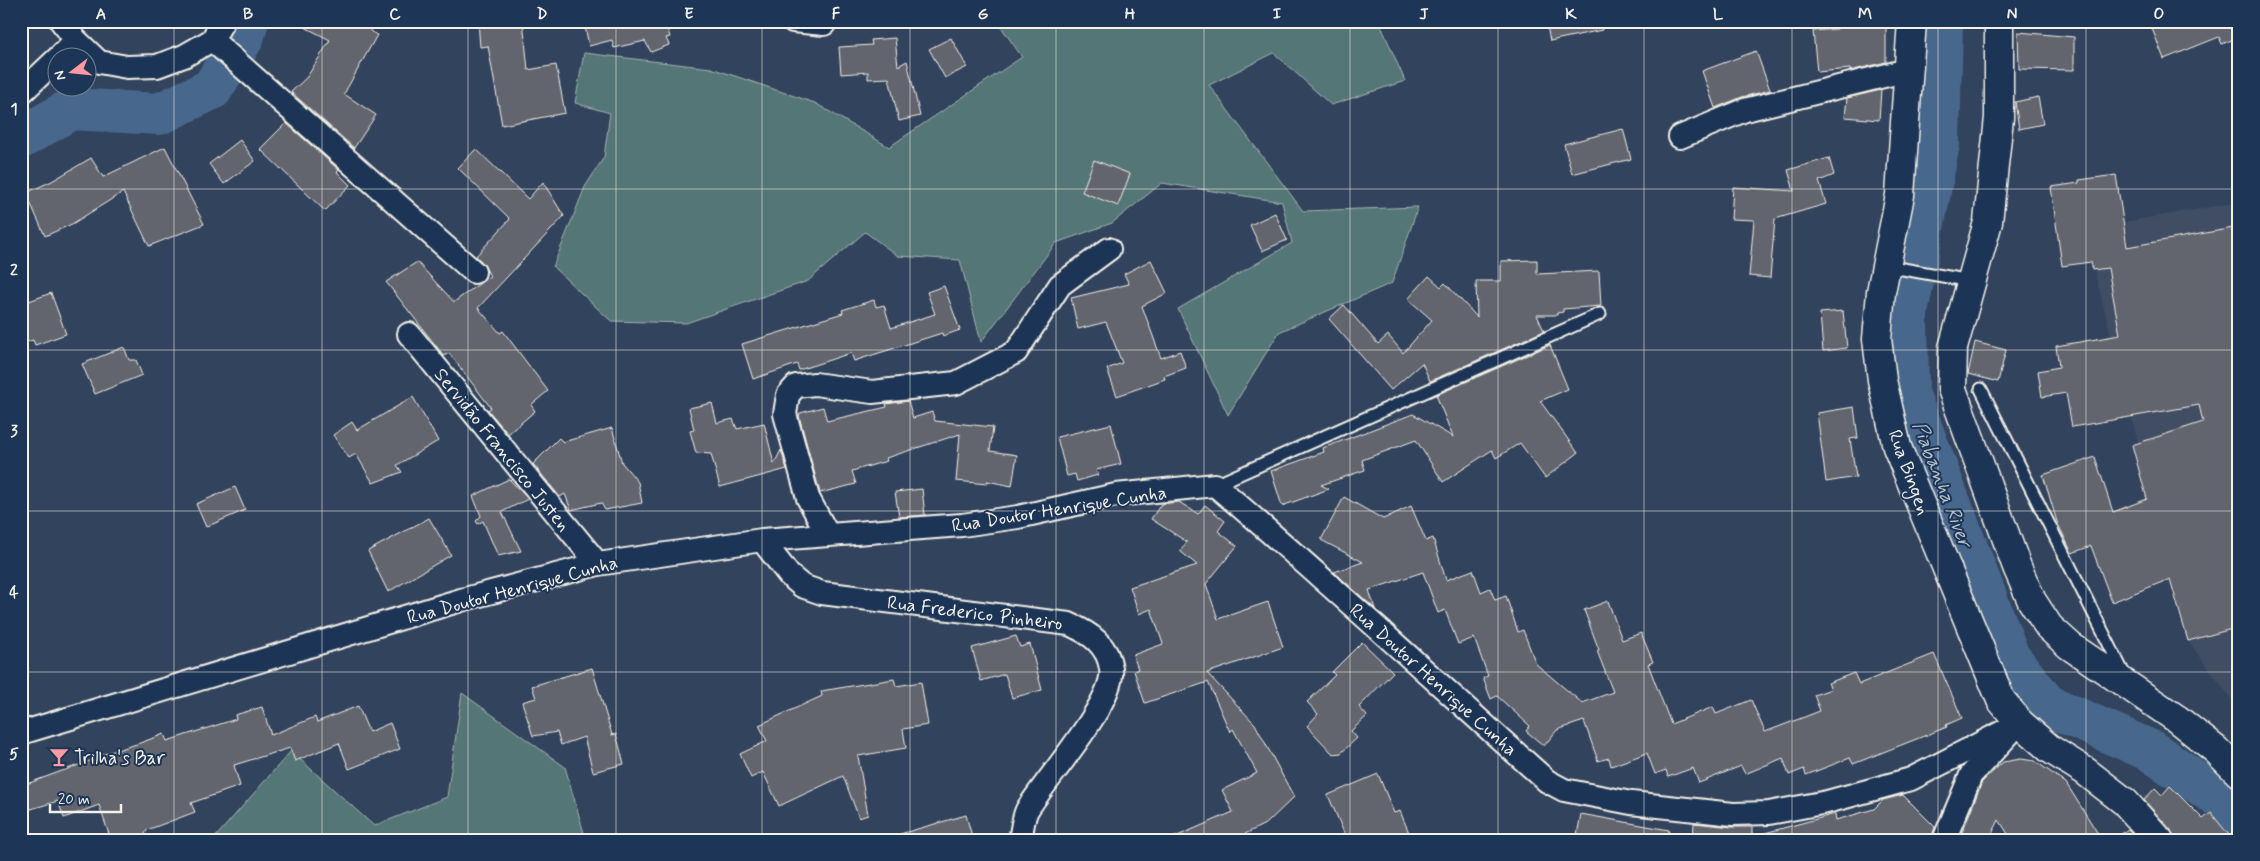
<svg xmlns="http://www.w3.org/2000/svg" width="2260" height="861" viewBox="0 0 2260 861" font-family="Mynerve,sans-serif">
<style>
.built{fill:#414d63}
.green{fill:#547676;stroke:#a4b4af}
.lines{fill:none;stroke-linecap:round;stroke-linejoin:round}
.river{stroke:#46678c;stroke-width:42}
.building{fill:#64656e;stroke:#f4f1e8}
.lane-casing{stroke:#f4f1e8;stroke-width:15}
.street-casing{stroke:#f4f1e8;stroke-width:26}
.primary-casing{stroke:#f4f1e8;stroke-width:31}
.lane{stroke:#1d3557;stroke-width:11}
.street{stroke:#1d3557;stroke-width:22}
.primary{stroke:#1d3557;stroke-width:28}
.grid{fill:none;stroke:#f4f1e8;stroke-width:1;stroke-opacity:0.55}
.labels{text-anchor:middle;stroke-width:4;stroke-linejoin:round;paint-order:stroke}
.street-label{font-size:19px;fill:#f4f1e8;stroke:#1d3557}
.poi-label{font-size:19px;fill:#f4f1e8;stroke:#1d3557;text-anchor:start}
.water-label{font-size:20px;font-style:italic;fill:#b7c1c8;stroke:#1d3557}
.neatline{fill:none;stroke:#f4f1e8;stroke-width:2}
.grid-label{font-size:16px;text-anchor:middle;font-weight:bold;fill:#f4f1e8}
</style>
<rect width="100%" height="100%" fill="#32435e"/>
<filter id="ink" filterUnits="userSpaceOnUse"><feTurbulence type="fractalNoise" baseFrequency=".02" numOctaves="2"/><feDisplacementMap in="SourceGraphic" scale="10" xChannelSelector="R" yChannelSelector="G"/><feConvolveMatrix kernelMatrix="1 2 1 2 8 2 1 2 1" color-interpolation-filters="sRGB"/></filter>
<g filter="url(#ink)">
<path class="built" d="M2239 202V709L2188 641 2084 229Z"/>
<path class="green" d="M997 21H1379L1405 81 1331 105 1274 53 1209 85 1303 211 1418 207 1392 283 1279 332 1228 415 1178 309 1292 243 1282 202 1162 183 1112 223 1056 243 981 342 960 260 898 256 865 232 808 281 686 323 611 321 553 267 585 187 604 157 610 113 575 103 584 53 711 68 815 103 889 147 1022 57Z
M462 693 565 767 586 840H213L291 751 374 826 447 797Z"/>
<g class="lines">
<path class="river" d="M1942 21 1939 143 1907 313 1908 393 2009 657 2047 705 2151 751 2231 805 2239 819
M21 138 71 109 159 114 212 89 243 38 248 21"/>
</g>
<path class="building" d="M293 21H374L370 31 377 35 344 94 376 115 354 148 291 92 307 77 330 40Z
M478 21H523L528 70 556 65 565 113 502 125 488 46 480 47Z
M584 21H665L670 37 666 38 669 45 651 52 645 41 614 48 612 40 589 46Z
M1546 21H1601L1602 30 1550 41Z
M1838 21H1886V62L1850 71V69L1817 72 1813 31 1837 29Z
M2149 21H2239V37L2222 44 2219 37 2164 59Z
M2018 32 2074 37V70L2019 69Z
M895 38 898 66 907 61 920 116 899 121 889 78 868 79V72L841 74 839 47 872 45 871 40Z
M951 38 967 67 945 78 929 49Z
M1756 51 1770 90 1742 97 1715 108 1702 71Z
M1881 90 1879 120 1845 117 1847 98Z
M2038 97 2043 124 2019 129 2015 102Z
M286 123 339 170 337 172 350 185 325 211 260 149Z
M1623 129 1631 159 1572 174 1564 144Z
M240 140 255 161 224 184 209 164Z
M165 147 204 224 149 246 123 192 72 224 45 236 26 193 52 181 91 158 103 177Z
M476 149 528 199 543 182 564 216 478 308 500 333 503 331 548 391 531 405 535 411 508 434 488 410 491 408 449 353 444 356 386 282 417 262 454 302 490 276 483 263 476 256 510 219 458 168Z
M1829 158 1834 175 1819 181 1826 204 1775 219 1770 278 1749 276 1754 220 1731 219 1733 187 1794 191 1788 170Z
M1094 160 1130 174 1118 206 1082 192Z
M2116 175 2127 247 2239 227V627L2188 641 2170 579 2112 602 2091 546 2072 553 2057 522 2043 475 2095 457 2113 512 2147 499 2132 445 2203 422 2199 405 2072 427 2066 393 2042 397 2038 371 2059 367 2056 346 2120 335 2108 268 2092 270 2091 262 2062 266 2051 187 2079 183V180Z
M1275 213 1287 240 1262 251 1250 225Z
M1151 260 1167 293 1142 306 1161 358 1180 351 1186 368 1164 376 1165 379 1117 396 1107 369 1122 363 1106 322 1078 329 1071 298 1129 284 1124 274Z
M1537 260V274L1599 271 1601 306 1563 309V312L1557 313V315H1537L1544 331 1430 381 1422 363 1391 390 1329 319 1344 305 1378 344 1388 335 1403 353 1432 320 1408 299 1429 276 1441 287 1445 283 1477 317 1476 281H1501V261Z
M944 286 960 330 943 336 942 333 854 361 851 353 799 370 797 364 753 379 742 344 843 313 842 310 874 300 876 307 884 305 891 328 935 314 927 292Z
M51 293 66 334 35 345 33 340 21 344V304Z
M1843 311 1847 348 1823 351 1820 313Z
M1975 342 2006 350 1998 382 1968 374Z
M1550 345 1568 389 1540 401 1578 453 1545 478 1520 443 1496 458 1492 450 1443 482 1416 440 1362 460 1365 470 1321 485 1329 489 1282 506 1271 471 1324 452 1323 448 1413 414 1453 437 1436 395Z
M124 347 129 360H136L142 375 95 394 82 364Z
M413 397 438 441 397 465 402 472 373 483 356 454 349 458 333 435 352 422 357 430Z
M908 401 913 418 932 412 935 421 993 427 990 451 1017 455 1012 486 987 481V484L956 481 960 434 886 458 887 461 852 471 856 484 820 493 799 416 800 413 823 407 827 421 887 407 886 404Z
M712 403 717 423 733 419 737 429 764 423 774 464 781 450 787 469 720 487 711 454 696 453 690 431 694 430 689 408Z
M1854 407 1858 438 1850 439 1856 477 1826 482 1817 413Z
M1111 424 1121 464 1096 470 1098 475 1077 481 1075 474 1067 476 1057 437Z
M612 428 622 463 638 482 642 503 605 510 601 503 571 510 565 494 560 497 533 464 559 438 563 442Z
M509 479 528 499 502 512 521 551 498 556 483 521 478 524 476 521 481 516 473 496Z
M235 487 245 510 206 527 196 504Z
M922 489 925 515 899 517 895 492Z
M1344 497 1383 519 1411 506 1426 541 1433 538 1446 580 1473 570 1481 592 1490 588 1495 600 1506 596 1518 632 1523 630 1536 664 1582 703 1613 692 1597 651 1599 650 1584 610 1608 601 1622 640 1641 633 1653 662 1648 664 1671 724 1713 707 1716 714 1751 700 1765 732 1820 711 1814 695 1831 689 1828 683 1854 673 1859 684 1934 654 1962 718 1946 725 1947 727 1853 764 1850 758 1806 775 1804 769 1789 775 1783 758 1745 774 1741 766 1699 783 1693 768 1668 777 1666 770 1655 774 1647 753 1611 766 1609 758 1598 761 1584 721 1557 730 1544 746 1526 731 1530 726 1497 696 1491 699 1483 678 1488 676 1474 638 1458 644 1445 610 1438 613 1423 572 1369 590 1375 609 1334 572 1363 562 1321 540Z
M1179 502 1198 514 1205 505 1225 521 1218 531 1237 546 1206 584 1218 619 1268 602 1283 647 1207 673 1255 724 1294 797 1267 823 1233 840H1168L1233 812 1222 790 1257 773 1233 729 1230 732 1208 682 1145 703 1134 671 1138 669 1133 655 1163 644 1151 609 1139 614 1130 587 1197 565 1180 551 1187 542 1151 519 1161 504Z
M429 518 451 555 388 592 368 551Z
M1016 636 1020 647 1030 644 1042 690 1012 698 1005 674 981 681 972 648Z
M1362 642 1393 672 1359 707 1367 716 1351 731 1357 738 1341 753 1333 754 1307 726 1318 714 1307 702 1335 675 1332 672Z
M592 668 612 735 616 734 624 764 593 772 584 737 561 745 557 732 533 736 522 702 536 698 532 686Z
M894 679 896 686 921 682 928 725 903 729 906 748 858 756 868 815 859 818 843 776 779 806 763 772 751 778 740 754 767 741 759 725 822 696 821 691Z
M358 706 369 732 390 723 400 749 349 769 339 743 295 761 290 748 234 765 240 786 191 803 195 812 147 830 142 840H111L99 805 64 818 58 801 21 812V786L95 759 94 757 140 743 164 734 167 741 236 719 235 715 262 707 271 735 315 717 317 722Z
M2021 759 2035 761 2066 783 2102 840H2012L1999 820 1989 840H1959L1982 782 2003 762Z
M1378 774 1394 813 1400 811 1412 840H1347L1328 795Z
M2170 786 2203 819 2211 813 2233 840H2174L2171 830 2144 800 2155 788 2162 795Z
M1903 795 1935 827 1931 840H1762L1761 834 1835 814 1836 820 1874 809 1883 800Z
M1581 814 1669 830 1668 840H1576Z
M966 815 973 840H901L900 834Z
M1694 823 1732 827H1752V840H1693Z
M2128 829 2138 840H2113Z"/>
<g class="lines">
<defs>
<path id="lane" d="M1886 266 1971 281
M1981 389 2124 674
M1215 485 1600 314"/>
<path id="street" d="M61 21 76 40
M793 21 824 24
M212 40 474 272
M58 58 76 40 99 62 127 67 157 66 184 56 212 40 223 21
M21 93 58 58
M1680 137 1745 110 1908 70
M409 334 598 564
M828 535 808 498 785 414 788 395 796 386 815 384 872 392 956 383 1016 352 1060 285 1109 249
M762 540 789 575 802 586 822 593 1069 624C1090 633 1108 645 1111 669 1116 701 1045 780 1027 810 1023 818 1022 831 1020 840
M21 733 461 600 598 564 762 540 962 525 1018 517 1116 495 1215 485C1328 581 1436 682 1547 781L1564 790 1631 803 1733 814 1769 813 1827 802 1911 779 2020 723
M1944 840 1971 775 2009 734"/>
<path id="primary" d="M1912 21 1900 195 1881 292 1877 339 1882 380 1897 447 2001 700 2020 723 2050 749 2085 771 2125 802 2159 840
M1999 21V118L1988 222 1953 348 1952 389 2017 567 2032 601 2049 627 2070 646 2177 719 2216 750 2239 773"/>
</defs>
<use href="#lane" class="lane-casing"/>
<use href="#street" class="street-casing"/>
<use href="#primary" class="primary-casing"/>
<use href="#lane" class="lane"/>
<use href="#street" class="street"/>
<use href="#primary" class="primary"/>
</g>
</g>
<path class="grid" d="M174 21V840M322 21V840M468 21V840M616 21V840M762 21V840M910 21V840M1056 21V840M1204 21V840M1350 21V840M1498 21V840M1644 21V840M1792 21V840M1938 21V840M2086 21V840M21 189H2239M21 350H2239M21 511H2239M21 672H2239"/>
<defs>
<symbol id="bar-bare" viewBox="-9 -9 18 18"><path d="M-6-5H6L.8 .8V4.5H3.5V6h-7V4.5H-.8V.8Z" fill="#ff9aa2" stroke="#1d3557" stroke-width="2.5" paint-order="stroke"/></symbol>
</defs>
<g fill-rule="evenodd">
<use href="#bar-bare" x="45" y="743" width="28" height="28"/>
</g>
<g class="labels">
<g class="street-label">
<text transform="translate(503 449) rotate(51)" y="7">Servidão Francisco Justen</text>
<text transform="translate(1910 472) rotate(70)" y="7">Rua Bingen</text>
<text transform="translate(1059 508) rotate(-9)" y="7">Rua Doutor Henrique Cunha</text>
<text transform="translate(512 589) rotate(-15)" y="7">Rua Doutor Henrique Cunha</text>
<text transform="translate(975 612) rotate(7)" y="7">Rua Frederico Pinheiro</text>
<text transform="translate(1434 679) rotate(42)" y="7">Rua Doutor Henrique Cunha</text>
</g>
<g class="poi-label">
<text x="74" y="764">Trilha's Bar</text>
</g>
<g class="water-label">
<text transform="translate(1943 484) rotate(69)" y="7">Piabanha River</text>
</g>
</g>
<rect width="2260" height="861" fill="none" stroke="#1d3557" stroke-width="55"/>
<g transform="translate(72 72) rotate(254)"><circle r="24" fill="#1d3557" stroke="#738091"/>
<path d="M0-4L9 19L0 12L-9 19Z" fill="#ff9aa2"/>
<text y="-8" font-size="14" font-weight="bold" text-anchor="middle" fill="#f4f1e8">N</text>
</g>
<path d="M50 804v8h71v-8" fill="none" stroke="#f4f1e8" stroke-width="2.5"/>
<text x="58" y="804" font-size="15" fill="#f4f1e8" stroke="#1d3557" stroke-width="4" paint-order="stroke">20 m</text>
<rect x="28" y="28" width="2204" height="806" class="neatline"/>
<g class="grid-label">
<text x="101" y="19">A</text>
<text x="248" y="19">B</text>
<text x="395" y="19">C</text>
<text x="542" y="19">D</text>
<text x="689" y="19">E</text>
<text x="836" y="19">F</text>
<text x="983" y="19">G</text>
<text x="1130" y="19">H</text>
<text x="1277" y="19">I</text>
<text x="1424" y="19">J</text>
<text x="1571" y="19">K</text>
<text x="1718" y="19">L</text>
<text x="1865" y="19">M</text>
<text x="2012" y="19">N</text>
<text x="2159" y="19">O</text>
<text x="14" y="114">1</text>
<text x="14" y="275">2</text>
<text x="14" y="436">3</text>
<text x="14" y="597">4</text>
<text x="14" y="759">5</text>
</g>
</svg>
